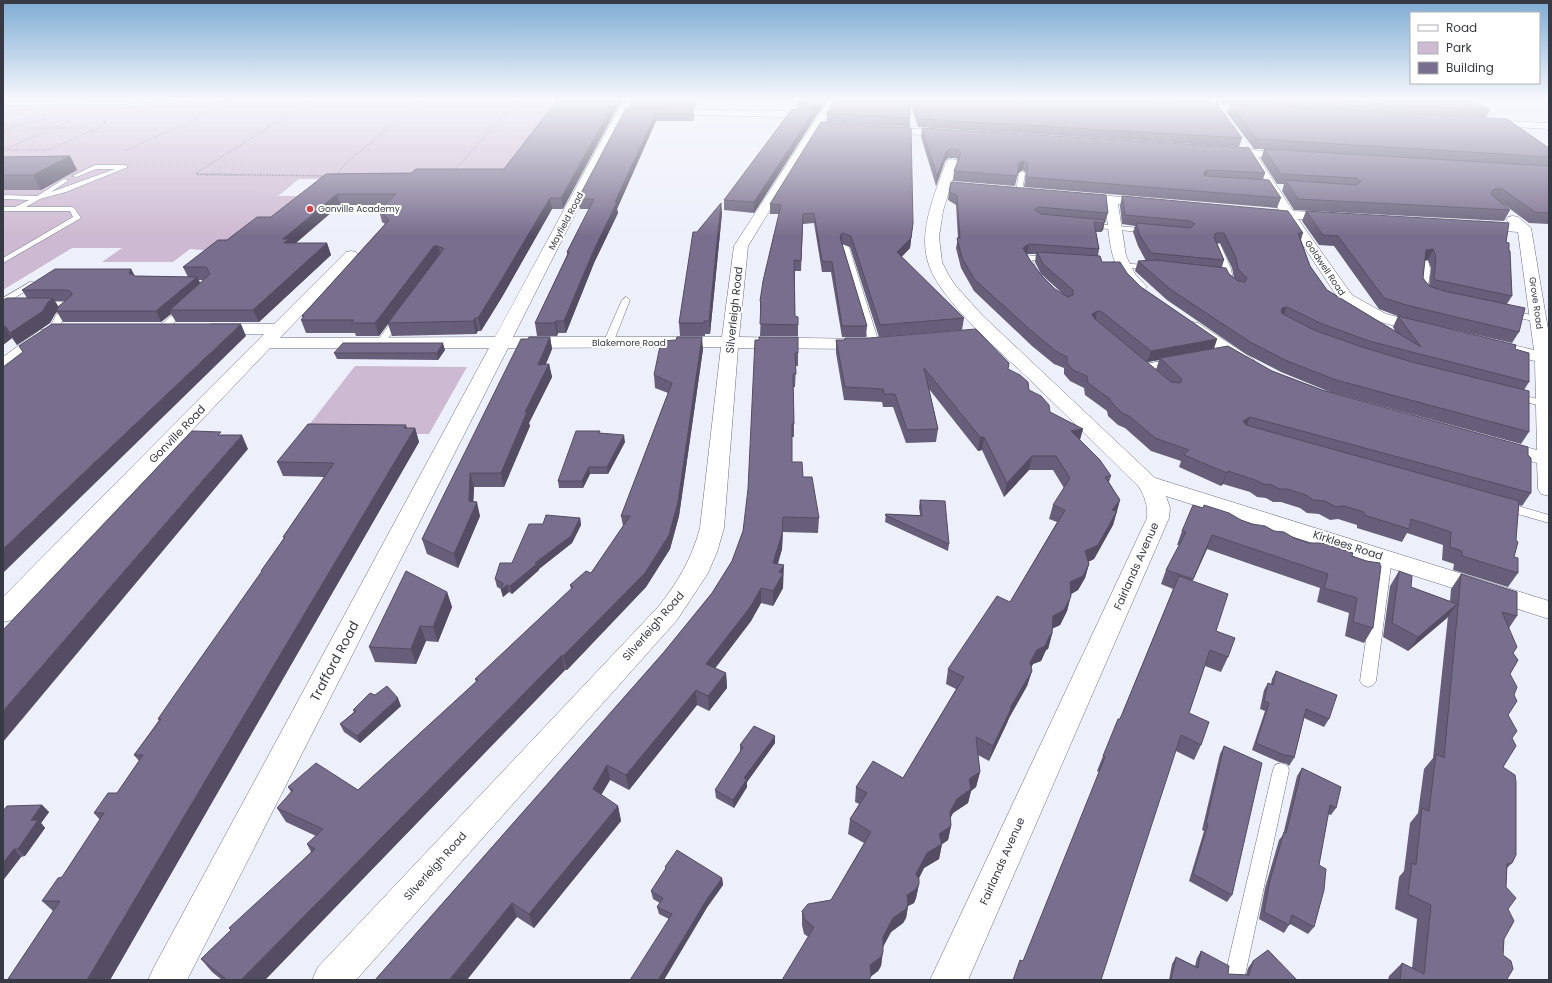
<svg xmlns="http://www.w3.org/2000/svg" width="1552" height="983" viewBox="0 0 1552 983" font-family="Poppins,sans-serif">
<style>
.green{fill:#cdb9d1}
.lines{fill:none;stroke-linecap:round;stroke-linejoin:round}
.service-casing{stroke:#6a6e86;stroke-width:1}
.minor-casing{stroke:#6a6e86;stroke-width:1}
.path-far1{stroke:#8a8c98;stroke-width:1;stroke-dasharray:1.5 1;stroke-linecap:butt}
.path{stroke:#8a8c98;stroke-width:1.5;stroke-dasharray:2 1;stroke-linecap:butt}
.service{fill:#fff;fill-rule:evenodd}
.minor{fill:#fff;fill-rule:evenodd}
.wall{fill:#675f79;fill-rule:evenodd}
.shaded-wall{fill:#544d63}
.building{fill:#786e8d;stroke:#544d63}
.poi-dot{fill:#d34346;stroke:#fff;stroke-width:1.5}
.labels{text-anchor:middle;stroke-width:4;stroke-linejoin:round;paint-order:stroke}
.far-poi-label{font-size:9px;fill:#373944;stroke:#fff;text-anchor:start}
.far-street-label{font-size:9px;fill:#373944;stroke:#fff}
.street-label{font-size:11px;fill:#373944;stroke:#fff}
.near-street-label{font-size:13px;fill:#373944;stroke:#fff}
</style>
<rect width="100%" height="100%" fill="#edeffb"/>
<path class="green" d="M204 99H565L506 179H299L278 196H299L233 249 214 251 190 249 173 262H102L122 248H72L3 290V123L53 105 140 106Z
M3 105 47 106 3 122Z
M355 366 467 367 429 434H302Z"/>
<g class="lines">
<defs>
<path id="service" d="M182 99 127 104 3 105V101Z
M95 165H125L128 167 66 192 40 199 26 207H72L74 208 81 218 3 263V258L73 217 70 211H3V207H15L29 200 3 199V195L37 196 64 179 69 180 51 192 115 169H96L77 177 72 176Z
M1022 171 1025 173 1022 192 1019 194 1016 192 1019 173Z
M1085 223 1150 229 1154 231 1150 233 1088 227 1084 225Z
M1214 244H1220L1221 246 1231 269 1233 280 1235 283 1234 285H1228L1225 281 1223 269 1213 246Z
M842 245H845L849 247 879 343 877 345H871L869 343 841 247Z
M1024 255 1051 257 1055 259 1051 261 1032 260 1037 270 1033 272 1029 270 1023 257Z
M1422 261H1428C1432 270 1429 279 1427 289L1432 294 1428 297 1425 296 1419 289Z
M1113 262 1153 266 1157 268 1153 270 1116 266H1113Z
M30 282H33L37 284 3 305V298Z
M626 297 630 300 613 343 611 345H605L603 343 622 300Z
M42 302H73L77 305 64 316 59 329 54 332 49 329 56 315 64 308 39 307 38 305Z
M186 305 190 308 189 310 164 331H158L156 329 158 327 183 306Z
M1508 310 1541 317 1542 319 1538 322 1505 315 1504 313 1505 311Z
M400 314 404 317 383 345H377L375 343 377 341 397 315Z
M1174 359 1179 362 1177 364 1153 369 1157 373 1152 376 1148 375 1140 367 1145 364Z
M1514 393 1549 402V406L1545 407 1510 398 1509 396 1510 394Z
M1504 502 1549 515V523L1500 509 1498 506 1500 503Z
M1385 553 1390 554 1392 557 1376 681 1373 685 1368 687 1363 685 1360 681 1378 557 1380 554Z
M1281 763 1287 765 1289 770 1244 980H1224L1273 770 1275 765Z"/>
<path id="minor" d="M624 99H633L513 337H722L734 246 829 99H838L748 246 739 337 865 339 871 340 874 344 871 348 865 349 738 348 724 528 717 552 708 573 677 620 356 980H312L318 967 659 606C678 582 692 558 700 528L721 347 508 348 187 980H148L154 967 489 348H270L12 620 3 622V597L264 334H212L206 333 204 329 206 325 212 324H274L346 252 351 251 356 252 358 255 356 258 280 338 495 337Z
M1189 103 1258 107 1263 110 1258 113 1186 108 1184 106Z
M664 109 785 111 790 114 785 117 661 114 659 112 661 110Z
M1484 120 1549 123V129L1480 125 1479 123 1480 121Z
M882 127 951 131 956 134 951 137 878 132 877 130 878 128Z
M1248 147 1253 150 1296 154 1298 156 1292 159 1258 157 1293 211 1334 213 1339 214 1341 217 1339 220 1334 221 1298 219 1352 295 1386 314 1429 325 1431 329 1429 333 1423 334 1374 320 1340 301 1285 218 1256 216 1255 213 1256 210H1279L1246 156 1223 154 1218 151 1223 148 1243 149Z
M952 159 956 160 958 162 943 211 939 237 942 262 948 274 955 285 982 315 1155 478 1549 601V619L1166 496 1170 508 1169 518 968 980H930L1147 518C1148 506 1145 497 1139 487 1102 450 1065 414 1028 378 1000 351 938 299 928 262 918 229 936 192 946 162L948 160Z
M1076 193 1155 200 1157 203 1155 206 1151 207 1118 204 1126 256 1135 274 1147 287 1144 290C1135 293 1132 289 1127 282 1107 260 1110 231 1105 203L1072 200 1070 197 1072 194Z
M1513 216 1518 217 1531 228 1549 335V496L1541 494 1538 489 1537 463 1492 450 1489 446 1492 442 1499 440 1537 450 1535 361 1494 351 1491 347 1494 343 1500 342 1534 350 1518 232 1478 229 1473 228 1471 225 1473 222 1478 221 1509 223 1506 220 1508 217Z
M1192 322 1198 323 1253 359 1256 363 1253 367 1247 368 1241 367 1186 331 1184 327 1186 323Z
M46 329 52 330 54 334 52 338 9 369 3 370V357L40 330Z"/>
</defs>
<use href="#service" class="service-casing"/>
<use href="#minor" class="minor-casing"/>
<path class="path-far1" d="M28 128H53
M58 128H81
M3 131 12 127 45 119
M5 149 71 121
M3 150H49L100 127 105 122 102 119
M124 151 188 123 221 103 234 99
M454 171 518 99
M243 175H197L196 173 314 99
M339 175 338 173 345 164 425 99"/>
<path class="path" d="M197 174 326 176"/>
<use href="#service" class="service"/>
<use href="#minor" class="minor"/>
</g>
<path class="wall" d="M558 99 563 209H552L502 297 481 331H478L476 334 392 336 388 324 379 336H356L355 333H306L301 320 303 318 302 316 385 224 382 222 379 210 385 205H340L296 243H327L331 255 259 322H176L171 314 161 322H63L57 312 55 314 50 323 17 345 12 338 3 345V300L27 298 22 290 131 269 135 276 188 277 183 267 227 240 271 217 326 174 411 173 504 169ZM199 280H204L200 283ZM55 301H65L59 307Z
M630 99H697L695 108H630Z
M827 99 754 213 724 210V200L797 109V103Z
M835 99H1143L1242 138 1239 147 918 127 910 101V127L827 122V113Z
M1155 99H1209L1208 102Z
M1217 99H1471L1490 110 1486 118 1549 148V224L1529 223 1502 203 1510 210 1504 221 1294 210 1282 191 1284 184H1277L1261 159 1264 149H1254L1227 113 1230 104H1221Z
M626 108 693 109 694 117 693 121H656L617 209 618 213 594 263 566 333H558L557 336H537L535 323 567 255V252L589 209H580L578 199Z
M821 122 913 223 910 248 901 257 964 318 962 330 879 337 850 247 842 244 867 326 866 337H842L831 272H822L814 223 803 224 801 271H795V316L798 325V336H760L761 313 760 312V301L779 214H770V204Z
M922 128 1265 173 1263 180 1281 198 1277 208 1024 187 1026 173 1023 170 1018 173 1015 186 953 181 954 171 958 161 956 158H948L945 161 936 186 921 137Z
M70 156 77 170 41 190H3V157Z
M949 191 1108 213 1105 223H1104L1103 230 1101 232H1096L1099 249 1098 256 1102 262 1127 273 1141 287 1217 339 1214 349 1322 390 1528 455 1531 493 1522 506 1519 505 1514 557 1518 573 1508 587 1453 570 1454 564 1442 560 1443 545 1407 533 1402 542 1357 528V525L1338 519 1330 520 1319 514 1307 513 1300 508 1281 502H1273L1266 498 1257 497 1250 492 1223 484 1221 486 1179 467 1181 461 1151 451 1125 428 1118 425 1108 416 1107 411 1085 395 1084 388 1070 381 1064 374V368L1054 364 1032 346 974 291 961 268 956 248 958 238 956 205 948 200ZM1027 254H1036L1035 262 1041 274 1063 294 1055 289 1042 276 1030 260ZM1159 360 1156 370 1147 362Z
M1122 196 1303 233 1301 240 1310 266 1327 290 1395 331 1393 327 1398 316 1515 349 1529 382 1524 390 1529 432 1521 444 1330 392 1281 372 1246 354 1167 300 1135 271 1138 261H1146L1138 246 1133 232 1135 226 1122 224 1120 206ZM1217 243H1220L1232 268 1234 278 1222 267 1224 260Z
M721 203 722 213 710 334H705V336H680L679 323 697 232Z
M1306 211 1506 242 1509 250 1512 296 1507 304 1519 332 1512 343 1400 317 1379 309 1334 246 1319 245 1302 221ZM1425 260H1428L1431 268 1429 286 1423 278Z
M550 337 552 349 546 364H549L552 377 529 423 530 426 504 487H474L473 502 480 516 458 568 427 554 422 539 528 339Z
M798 337V366H796L795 387H793L794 424V437H792V462L803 477 819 518 818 533 783 532 782 549 778 564 783 580V588L773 606 761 603 751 621 715 668 726 673 727 688 709 711 697 705 629 790 610 780 601 795 618 806 621 821 534 928 517 917 375 980 664 652 712 593 732 561 743 531Z
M845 338 1008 369 1050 412 1083 429 1080 440 1111 476 1109 482 1120 500 1113 525 1094 559 1088 562 1089 564 1085 578 1078 590 1071 594 1067 611 1060 625 1052 629V634L1048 649 1046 650 1041 661 1033 664 1031 668 1032 671 1027 686 1009 718 1007 723 989 761 978 755 980 772 976 787 971 791 968 803 953 813 950 819 951 826 948 840 942 844 939 859 924 868 919 878V884L916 898 914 903 908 906 906 918 903 923 891 932 883 946 881 966 878 971 870 977 804 934 802 925V911L831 900 864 843 848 834 850 819 859 804 855 802 856 787 903 778 956 689 946 684 948 669 1010 602 1057 522 1049 519 1053 505 1064 488 1053 470H1029L1004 497 982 450 978 451 929 389 938 429 936 442 906 443 893 407H883L882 402 844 400 836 353V340H844Z
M703 349 679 516 670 549 646 587 567 670H565L265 980H222L212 972 201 959 231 930 311 852 307 844 316 836 286 822 277 808 291 792 288 787 358 790 476 682 475 679 571 589 570 585 591 573 623 526 621 516 668 393 655 388 654 375Z
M445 350 438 360 337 359 334 353Z
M407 428H415L419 442 110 980H9L8 979 53 911 42 901 62 877 100 820 94 813 117 793 139 761 134 755 159 720 158 719 261 573V571L284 538 283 537 324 477 283 476 277 462Z
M600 433 625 442 608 474H590L583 488H559L558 481Z
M920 500 949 544 948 551 885 522 886 514 920 515 919 507Z
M580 518 581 525 572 543 539 569V570L512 594 509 592 503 597 501 590V589L497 587 495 579 512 563 543 524Z
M1241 520 1352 556 1373 628 1364 643 1345 636 1349 613 1317 602 1320 588 1207 549 1192 581 1228 657 1221 672 1205 666 1189 713 1201 745 1194 760 1176 751 1099 772 1097 771 1103 756 1120 719 1173 589 1161 584 1166 570 1179 545H1177L1182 531Z
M1399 571 1411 587 1450 601 1451 589 1461 574 1517 616 1509 628 1513 653 1510 674 1514 695 1508 715 1512 738 1503 767 1512 863 1507 868 1506 887 1508 909 1504 939 1503 955 1507 980H1388L1389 976 1402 963 1412 968 1417 919 1395 909 1399 877 1404 871 1410 823 1418 813 1424 769 1433 758 1448 616 1447 618 1408 651 1383 637 1390 586Z
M447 592 452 607 438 642 426 641 416 664 375 662 369 647Z
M1276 671 1329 719 1324 727 1304 718 1294 758 1289 766 1287 764 1279 762 1252 750 1265 711 1260 709 1264 690 1268 683 1271 684 1272 679Z
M401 706 360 743 344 732 340 724 354 712 353 710Z
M775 736V743L747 782V787L734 808 716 798 715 790 740 752V745Z
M1224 746 1232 895 1227 902 1189 881 1204 831 1202 830 1220 754Z
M1302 768 1336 808 1331 815 1328 814 1319 865 1314 927 1308 934 1290 924 1289 925 1284 933 1259 919 1265 888 1279 840 1283 835 1297 776Z
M42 805 49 812 41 823 45 828 25 856 21 857 4 879H3V811Z
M665 867 722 878 723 885 708 906 669 919 659 914 657 907 660 903 653 899 651 891 665 870Z
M1201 951 1228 974 1246 975 1248 968 1253 961 1297 980H1169L1172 964 1176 957 1195 966 1197 958Z"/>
<path class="shaded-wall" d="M616 99H622L563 209 561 198Z
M695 99H697L695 108Z
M822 99H827L754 213V202Z
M693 109 694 117 693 121 692 113Z
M656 113V121L617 209 618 213 594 263 566 333 564 321 615 202Z
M949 149 948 158 945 161 936 186 937 176 946 152Z
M70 156 77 170 41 190 33 175Z
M1024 161 1023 170 1018 173 1019 163Z
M1208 170 1205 180 1201 182 1204 172Z
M337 194 340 205 291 247 288 255 283 239Z
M550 198 552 209 502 297 481 331 478 318Z
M721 203 722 213 710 334 709 321Z
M1105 220 1103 230 1101 232 1103 223Z
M913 223 910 248 896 263 897 252Z
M842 233V244L840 237Z
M327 243 331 255 259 322 253 310Z
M1029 244 1027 254 1022 258 1023 248Z
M434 246H438L441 258 388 323V324L379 336 375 323Z
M1433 249 1428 260 1421 261 1426 250Z
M131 269 136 280 129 273Z
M197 277 202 287 170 310 171 314 161 322 156 311Z
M53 298 60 310 56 311 57 312 55 314 50 323 17 345 10 333Z
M1287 307 1283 318 1278 319 1282 308Z
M1097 311 1095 322 1092 314Z
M475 318 478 331 476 334 473 321Z
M556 321 558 333 557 336 555 323Z
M241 324 246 336 3 573V549Z
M5 326 12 338 3 345V327Z
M550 337 552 349 540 377 538 365Z
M702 337 703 349 679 516 670 549 646 587 567 670 563 656 645 573Z
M1217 339 1213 350 1160 358 1159 360 1147 362 1151 351Z
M443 343 445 350 438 360 437 353Z
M549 364 552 377 529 423 530 426 504 487 501 473 525 412Z
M1250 417 1245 430 1243 421Z
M406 425 410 437 415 428 419 442 110 980H87Z
M1083 429 1079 442 1071 431Z
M242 435 248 449 3 742V711Z
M624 435 625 442 608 474 607 467Z
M980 437H984L982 450 978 451Z
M1032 456 1029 470 1004 497 1007 483Z
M589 467 590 474 583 488 582 481Z
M1228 471 1223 484 1221 486 1227 473Z
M470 473 474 487 473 510 477 502 480 516 458 568 454 554 469 501Z
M1120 500 1116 514 1112 510Z
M1117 511 1113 525 1094 559 1081 565 1085 551Z
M783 517 782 549 773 577V563Z
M580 518 581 525 572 543 539 569V570L512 594 510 586 535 563Z
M1212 535 1207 549 1187 594 1193 579Z
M1089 564 1085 578 1078 590 1066 597 1070 582Z
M784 565 783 588 773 606V591L779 572Z
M507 585 509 592 503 597 501 590Z
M761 588V603L751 621 707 679 706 664Z
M447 592 452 607 438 642 433 627Z
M1071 596 1067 611 1060 625 1048 630 1053 616Z
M1457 604 1447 618 1408 651 1418 637Z
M420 626 426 641 416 664 411 649Z
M1052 634 1048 649 1046 650 1041 661 1033 664 1026 677 1030 662 1037 650 1050 635Z
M562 655 565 670 265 980H241Z
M1032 671 1027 686 1009 718 1007 723 989 761 993 746 1010 708Z
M726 673 727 688 709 711 708 696Z
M696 690 697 705 629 790 626 775Z
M398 698 401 706 360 743 357 736Z
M775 736V743L747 782V787L734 808 733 800 744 778Z
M607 765 610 780 596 804 593 789Z
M980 772 976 787 971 791 968 803 953 813 946 826 950 812 957 799 969 779Z
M42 805 49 812 41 823 45 828 25 856 18 849 31 820Z
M618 806 621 821 534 928 529 914Z
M951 826 948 840 941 845 942 844 939 859 924 868 914 888 916 874 927 853 939 834Z
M14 849 21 857 4 879 3 878V863Z
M722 878 723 885 708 906 664 980H658L707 899Z
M919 884 916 898 914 903 908 906 906 918 903 923 891 932 881 951 883 937 893 918 907 895Z
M512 903 517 917 467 980H449Z
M883 952 881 966 878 971 870 977V980H869L870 965Z"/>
<path class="building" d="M558 99H616L561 198H550L499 284 478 318H475L473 321 388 323 443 250V248L438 246H434L375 323H351L354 320H301L304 316H302L389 220 379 210 396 194H337L283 239H289L284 243H327L253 310H170L210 274 206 267H183L218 240H227L257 217H271L326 174 411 173 416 169H504Z
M799 99H822L754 202 724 200 792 109 812 110 817 107 812 103H797Z
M835 99H910V118L827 113Z
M912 99H1143L1216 103 1242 138 919 119Z
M1295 99H1471L1490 110Z
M1230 104 1507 119 1549 148V157L1257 139Z
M626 108 693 109 692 113H656L615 202H617L593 252 564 321H556L555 323H535L569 252H567L594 199H578Z
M821 122 911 128 913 223 911 238 897 252 964 318 880 325 851 236 842 233 840 237 867 326H842L832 262 822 261 814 213 803 214 801 261 794 260 795 316 798 317V325L760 324 761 302 760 301 763 281 781 205 770 204Z
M922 128 1249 148 1265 173 1208 170 1204 172V175L1206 176 1269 180 1281 198 1026 177 1028 164 1024 161 1019 163 1017 176 954 171 961 153 957 149H949L946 152 937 176Z
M1264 149 1549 166V213L1535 212 1502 189H1494L1491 194 1510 210 1298 199 1285 180 1356 185 1361 181 1356 178 1281 174Z
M70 156 33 175H3V157Z
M951 182 1106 195 1108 213 1038 207 1035 210 1041 214 1105 220 1103 223 1094 222 1099 249 1029 244 1023 248 1030 260 1042 276 1055 289 1068 297 1073 295V290L1043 264 1037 252 1100 256 1102 262H1120L1127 273 1141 287 1217 339 1151 351 1102 312 1097 311 1092 314 1094 318 1171 382 1180 383 1182 379 1160 358 1228 346 1272 371 1322 390 1528 447V455L1531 458V493L1250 417 1243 421 1246 425 1519 501 1516 540 1518 542 1514 557 1518 558V573L1462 556V551L1450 547 1451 532 1411 519 1409 529 1364 515V512L1344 506 1336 507 1325 501 1313 500 1306 495 1287 489H1279L1272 485 1263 484 1255 480 1228 471 1227 473 1184 455 1189 450 1155 438 1129 416 1122 413 1112 403 1110 399 1088 383 1087 376 1073 370 1067 363V357L1057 352 1035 334 975 280 962 258 957 238H960L957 196 949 191Z
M1122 196 1288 211 1303 233H1298L1310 266 1327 290 1421 347 1398 316 1516 345 1515 349 1529 353V382L1369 341 1320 323 1287 307 1282 308 1281 312 1283 314 1314 330 1362 347 1412 362 1529 391V432L1336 380 1285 360 1250 342 1170 289 1138 261 1155 260 1226 268 1229 274 1238 281 1245 282 1247 278 1238 269 1236 258 1224 233H1216L1214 237 1224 260 1151 253 1140 236 1136 223 1190 228 1195 224 1190 221 1125 215Z
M721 203 709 321H704V323H679L693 232H697Z
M1306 211 1509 223 1506 242 1509 243V250L1510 251 1512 296 1436 280 1434 278 1436 257 1433 249 1426 250 1423 278 1429 286 1444 291 1525 308 1519 332 1406 305 1384 298 1338 236 1323 235Z
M55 269H131L129 273 135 276 197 277 156 311H56L59 306 72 295V293L68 290H22Z
M7 298H53L48 302 43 311 10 333 5 326 3 327V300Z
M52 324H241L3 549V367L23 352 19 346Z
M976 329 1009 363 1008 369 1020 375 1028 382 1029 390 1041 396 1049 405 1050 412 1083 429 1071 431 1100 460 1111 476 1105 477 1120 500 1112 510 1117 511 1098 545 1085 551 1089 564 1083 576 1070 582 1071 596 1064 610 1053 616 1052 634 1050 635 1045 646 1037 650 1030 662 1032 671 1010 708 1011 709 993 746 976 737 980 772 969 779 971 789 957 799 950 812 951 826 939 834 942 844 927 853 916 874 919 879V884L916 889 907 895 908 904 906 909 893 918 883 937V952L881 957 870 965 871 976 869 980H782L814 927 805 920 802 911 808 904 831 900 871 832 850 819 867 793 856 787 873 761 903 778 964 677 948 669 997 596 1010 602 1065 510 1053 505 1070 478 1056 456H1032L1007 483 984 437H980L924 368 938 429 907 430 895 394H884L883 389 845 387 836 340H845V338H869Z
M529 337H550L538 365 549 364 525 412H527L501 473H470L469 501 477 502 454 554 422 539 521 339H528Z
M677 337H702L678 502 669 535 645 573 563 656 562 655 241 980H227L201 959 231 930 229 928 315 849 307 844 323 829 277 808 293 790 288 787 316 763 358 790 478 680 475 679 573 587 570 585 586 571 591 573 630 516H621L672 383 654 375 661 341 676 340Z
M759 337H798V353H795L796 374H793L794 424H792V462H802L803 477H812L819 518 783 517 782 534 773 563 784 565 779 572 783 574 773 591 761 588 751 606 706 664 726 673 708 696 696 690 626 775 607 765 593 789 618 806 529 914 512 903 449 980H375L664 652 712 593 732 561 743 531 748 489 755 340H759Z
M343 343H443L437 353H334Z
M308 424 406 425 404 428H415L87 980H21L8 979 60 901H42L58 878 62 877 104 813H94L108 793H117L143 755H134L161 719H158L176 693 262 571H261L285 537H283L334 463 277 462Z
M192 431 221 432 218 435H242L3 711V630Z
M576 431H600L599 433 624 435 607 467H589L582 481H558Z
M920 500 945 501 949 544 885 515 886 514 922 516Z
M1193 505 1203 508 1204 505 1229 513 1241 520 1252 524 1265 526 1274 531 1284 532 1294 538 1309 543H1322L1353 553 1352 556 1366 561 1380 563V565L1381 566 1373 628 1353 622 1357 598 1324 588 1328 574 1212 535 1193 579 1166 570 1186 532 1182 531Z
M546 515 580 518 571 536 535 563H538L510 586 507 585 501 590 503 583 495 579 500 563H512L529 524H543Z
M406 571 447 592 433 627 420 626 411 649 369 647Z
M1399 571 1412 576 1411 587 1457 604 1418 637 1392 623Z
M1461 574 1517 592V616L1502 612 1517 647 1513 653 1518 660 1510 674 1517 687 1514 695 1517 701 1508 715 1517 731 1512 738 1516 746 1503 767 1515 775 1516 782V855L1512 863 1507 864 1506 887 1516 898 1508 909 1514 921 1504 939 1503 955 1511 961 1513 969 1507 979V980H1400L1402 963 1424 974 1431 905 1408 894 1412 863 1416 865 1422 808 1429 811 1436 754 1444 758Z
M1179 576 1228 594 1216 631 1235 638 1228 657 1210 650 1189 713 1209 722 1201 745 1181 735 1101 980H1013L1020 960 1023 961 1105 757 1103 756 1118 719H1120Z
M1276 671 1337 695 1329 719 1306 709 1294 758 1292 756 1284 755 1256 743 1269 703 1264 701 1268 683 1273 685Z
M387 686 398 698 357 736 340 724 356 711 353 710 370 693 375 695Z
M754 726 775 736 744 778 747 779 733 800 715 790 743 747 740 745Z
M1224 746 1262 763 1232 895 1193 874 1208 824 1206 823Z
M1302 768 1341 787 1336 808 1330 805 1319 865 1326 869 1324 890 1314 927 1292 915 1289 925 1264 912 1270 880 1284 832 1286 833Z
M42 805 31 820H38L18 849H14L3 863V811L7 806Z
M677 850 722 878 707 899 658 980H630L672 914 657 907 663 898 651 891 666 868 665 867Z
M1268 950 1297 980H1171L1176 957 1198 968 1201 951 1229 966 1228 974 1249 975 1253 961Z"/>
<linearGradient id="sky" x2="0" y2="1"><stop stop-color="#7dabd3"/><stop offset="0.42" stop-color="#f7f8fd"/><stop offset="1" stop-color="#f7f8fd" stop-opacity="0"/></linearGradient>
<rect width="1552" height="237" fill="url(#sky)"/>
<circle class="poi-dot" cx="310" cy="209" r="4"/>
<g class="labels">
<g class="far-poi-label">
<text x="318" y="212">Gonville Academy</text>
</g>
<g class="far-street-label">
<text transform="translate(566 221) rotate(-62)" y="3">Mayfield Road</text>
<text transform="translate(1325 268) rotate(56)" y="3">Goldwell Road</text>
<text transform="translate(1536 303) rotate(82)" y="3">Grove Road</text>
<text x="629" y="346">Blakemore Road</text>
</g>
<g class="street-label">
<text transform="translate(734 310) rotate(-84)" y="4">Silverleigh Road</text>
<text transform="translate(177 434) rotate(-46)" y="4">Gonville Road</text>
<text transform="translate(1348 545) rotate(18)" y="4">Kirklees Road</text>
<text transform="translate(1136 566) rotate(-66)" y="4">Fairlands Avenue</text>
<text transform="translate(653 626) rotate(-49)" y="4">Silverleigh Road</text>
<text transform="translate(1002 861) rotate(-66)" y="4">Fairlands Avenue</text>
<text transform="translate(435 866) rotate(-48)" y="4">Silverleigh Road</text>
</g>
<g class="near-street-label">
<text transform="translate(334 661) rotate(-62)" y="5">Trafford Road</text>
</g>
</g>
<rect width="1552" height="983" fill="none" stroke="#373944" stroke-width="8"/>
<rect x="1410" y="12" width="130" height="72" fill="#ffffff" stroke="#afb0b4"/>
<rect x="1418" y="25" width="20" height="6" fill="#ffffff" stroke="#afb0b4"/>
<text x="1446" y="32" font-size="12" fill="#373944">Road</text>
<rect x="1418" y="42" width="20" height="12" fill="#cdb9d1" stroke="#afb0b4"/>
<text x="1446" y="52" font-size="12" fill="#373944">Park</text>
<rect x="1418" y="62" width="20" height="12" fill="#786e8d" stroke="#afb0b4"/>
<text x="1446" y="72" font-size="12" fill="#373944">Building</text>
</svg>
